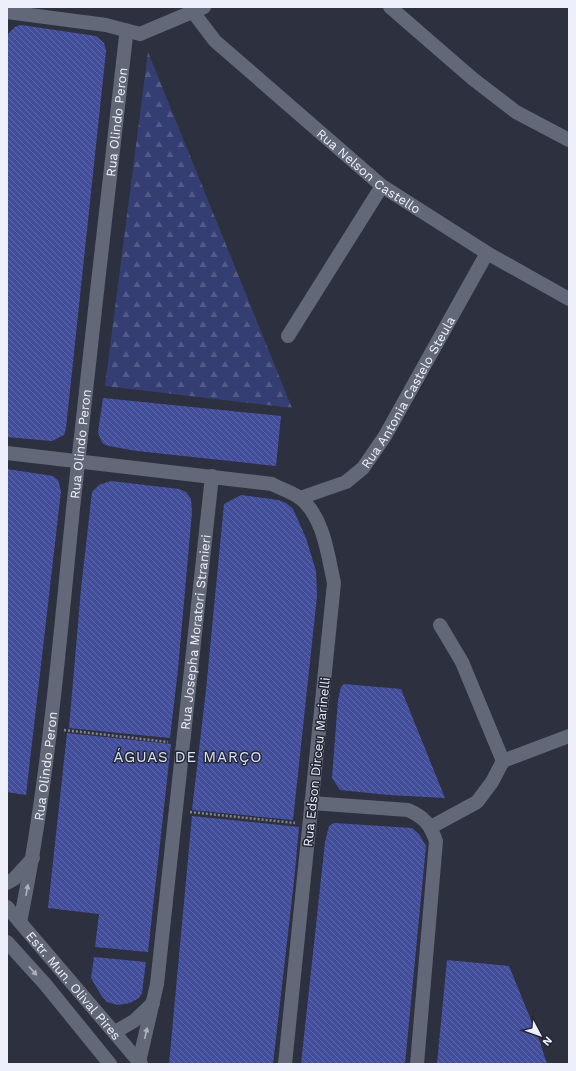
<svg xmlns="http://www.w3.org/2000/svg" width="576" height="1071" viewBox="0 0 576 1071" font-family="'Work Sans',sans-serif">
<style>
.forest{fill:url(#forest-firs)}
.building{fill:url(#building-back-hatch)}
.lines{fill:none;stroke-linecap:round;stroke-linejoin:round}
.path{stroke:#808390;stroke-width:2.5;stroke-dasharray:2 2;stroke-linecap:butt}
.street{stroke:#636878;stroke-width:14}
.oneway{fill:#afb3c0}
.labels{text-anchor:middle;stroke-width:3;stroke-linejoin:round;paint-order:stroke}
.street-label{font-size:13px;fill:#edf0fa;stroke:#232735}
.quarter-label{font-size:15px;letter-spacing:1px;fill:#dde2f5;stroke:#232735}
</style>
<defs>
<pattern id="forest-firs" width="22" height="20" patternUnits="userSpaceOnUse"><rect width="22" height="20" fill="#353e73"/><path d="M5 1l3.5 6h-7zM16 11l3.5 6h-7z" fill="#535a88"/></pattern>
<pattern id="building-back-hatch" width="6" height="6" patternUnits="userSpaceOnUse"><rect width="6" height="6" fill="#434e9b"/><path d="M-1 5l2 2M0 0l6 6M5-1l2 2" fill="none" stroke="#5e68aa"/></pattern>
</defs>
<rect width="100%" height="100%" fill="#2d303f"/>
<path class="forest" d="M148 52 292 408 105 386Z"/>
<path class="building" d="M21 25 96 36 104 43 106 51 66 428 64 435 52 441 7 437V35L15 27Z
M103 398 281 416 276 466 137 451 109 446 103 444 98 433Z
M7 469 53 476 58 480 61 491 26 795 7 792Z
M111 481 179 489 186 492 191 499 192 512 178 669 170 738 69 728 81 589 92 492 99 485Z
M241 495 278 500 286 503 293 509 306 538 316 571 317 596 293 820 192 810 206 690 224 504Z
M344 684 401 689 445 798 389 795 340 790 332 778 338 700 341 687Z
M67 733 171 744 148 952 95 947 99 914 48 908Z
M192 816 299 827 294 881 273 1064H169Z
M334 823 412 828 419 834 426 846 405 1064H301L325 842 329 826Z
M94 957 146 962 142 993 139 998 130 1003 118 1005 107 1002 101 995 91 978Z
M447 960 509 966 540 1042 547 1064H437Z"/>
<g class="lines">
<path class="path" d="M64 730 168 742
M190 812 295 823"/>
<g class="street">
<path d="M390 7 473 79 516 112 569 140"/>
<path d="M7 12 106 25 140 34 204 7"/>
<path id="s1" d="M193 12 215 41 382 186 487 253 569 299"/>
<path d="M288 336 382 186"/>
<path d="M7 453 272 484C281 489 292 492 300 498 324 517 328 556 334 583L285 1064"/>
<path id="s2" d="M300 498 346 482 363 468 385 436 487 253"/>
<path d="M440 625 462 662 503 761"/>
<path d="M311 803 408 810C424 817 430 824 436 841L417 1064"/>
<path d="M431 827 477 802 492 782 503 761 569 736"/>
<path d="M7 883 14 879 33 858"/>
<path id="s3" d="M7 907 141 1064"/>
<path id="s4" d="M20 922C48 786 59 647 73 509 90 351 108 194 126 36L125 30"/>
<path d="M7 942 45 984 110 1064"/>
<path d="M115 1032 134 1021 153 1003"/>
<path id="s5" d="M139 1062 157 984 212 476"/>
</g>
</g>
<defs><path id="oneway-solid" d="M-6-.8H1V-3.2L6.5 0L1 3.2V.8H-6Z"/></defs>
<g class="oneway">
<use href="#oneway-solid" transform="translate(27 890) rotate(-79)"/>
<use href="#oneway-solid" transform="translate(33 971) rotate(48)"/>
<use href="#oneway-solid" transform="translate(146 1033) rotate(-77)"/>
</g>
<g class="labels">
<g class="street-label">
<text dy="5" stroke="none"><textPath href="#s4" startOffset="806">Rua Olindo Peron</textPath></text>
<text dy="5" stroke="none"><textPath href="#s1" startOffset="238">Rua Nelson Castello</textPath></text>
<text dy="5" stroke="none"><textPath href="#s2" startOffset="159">Rua Antonia Castelo Steula</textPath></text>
<text dy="5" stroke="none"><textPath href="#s4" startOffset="482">Rua Olindo Peron</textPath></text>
<text dy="5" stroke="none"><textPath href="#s5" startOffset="434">Rua Josepha Moratori Stranieri</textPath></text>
<text transform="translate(316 762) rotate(-84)" y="5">Rua Edson Dirceu Marinelli</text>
<text dy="5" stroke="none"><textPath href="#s4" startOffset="158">Rua Olindo Peron</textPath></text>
<text dy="5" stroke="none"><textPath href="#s3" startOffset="103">Estr. Mun. Olival Pires</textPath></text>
</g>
<g class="quarter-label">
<text x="188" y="762">ÁGUAS DE MARÇO</text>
</g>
</g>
<rect width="576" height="1071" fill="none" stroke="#edf0fa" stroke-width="16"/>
<g transform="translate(540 1035) rotate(131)" stroke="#232735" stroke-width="3" paint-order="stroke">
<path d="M0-3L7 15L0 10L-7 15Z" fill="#edf0fa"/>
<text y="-6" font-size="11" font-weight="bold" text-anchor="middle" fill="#edf0fa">N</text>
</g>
</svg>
